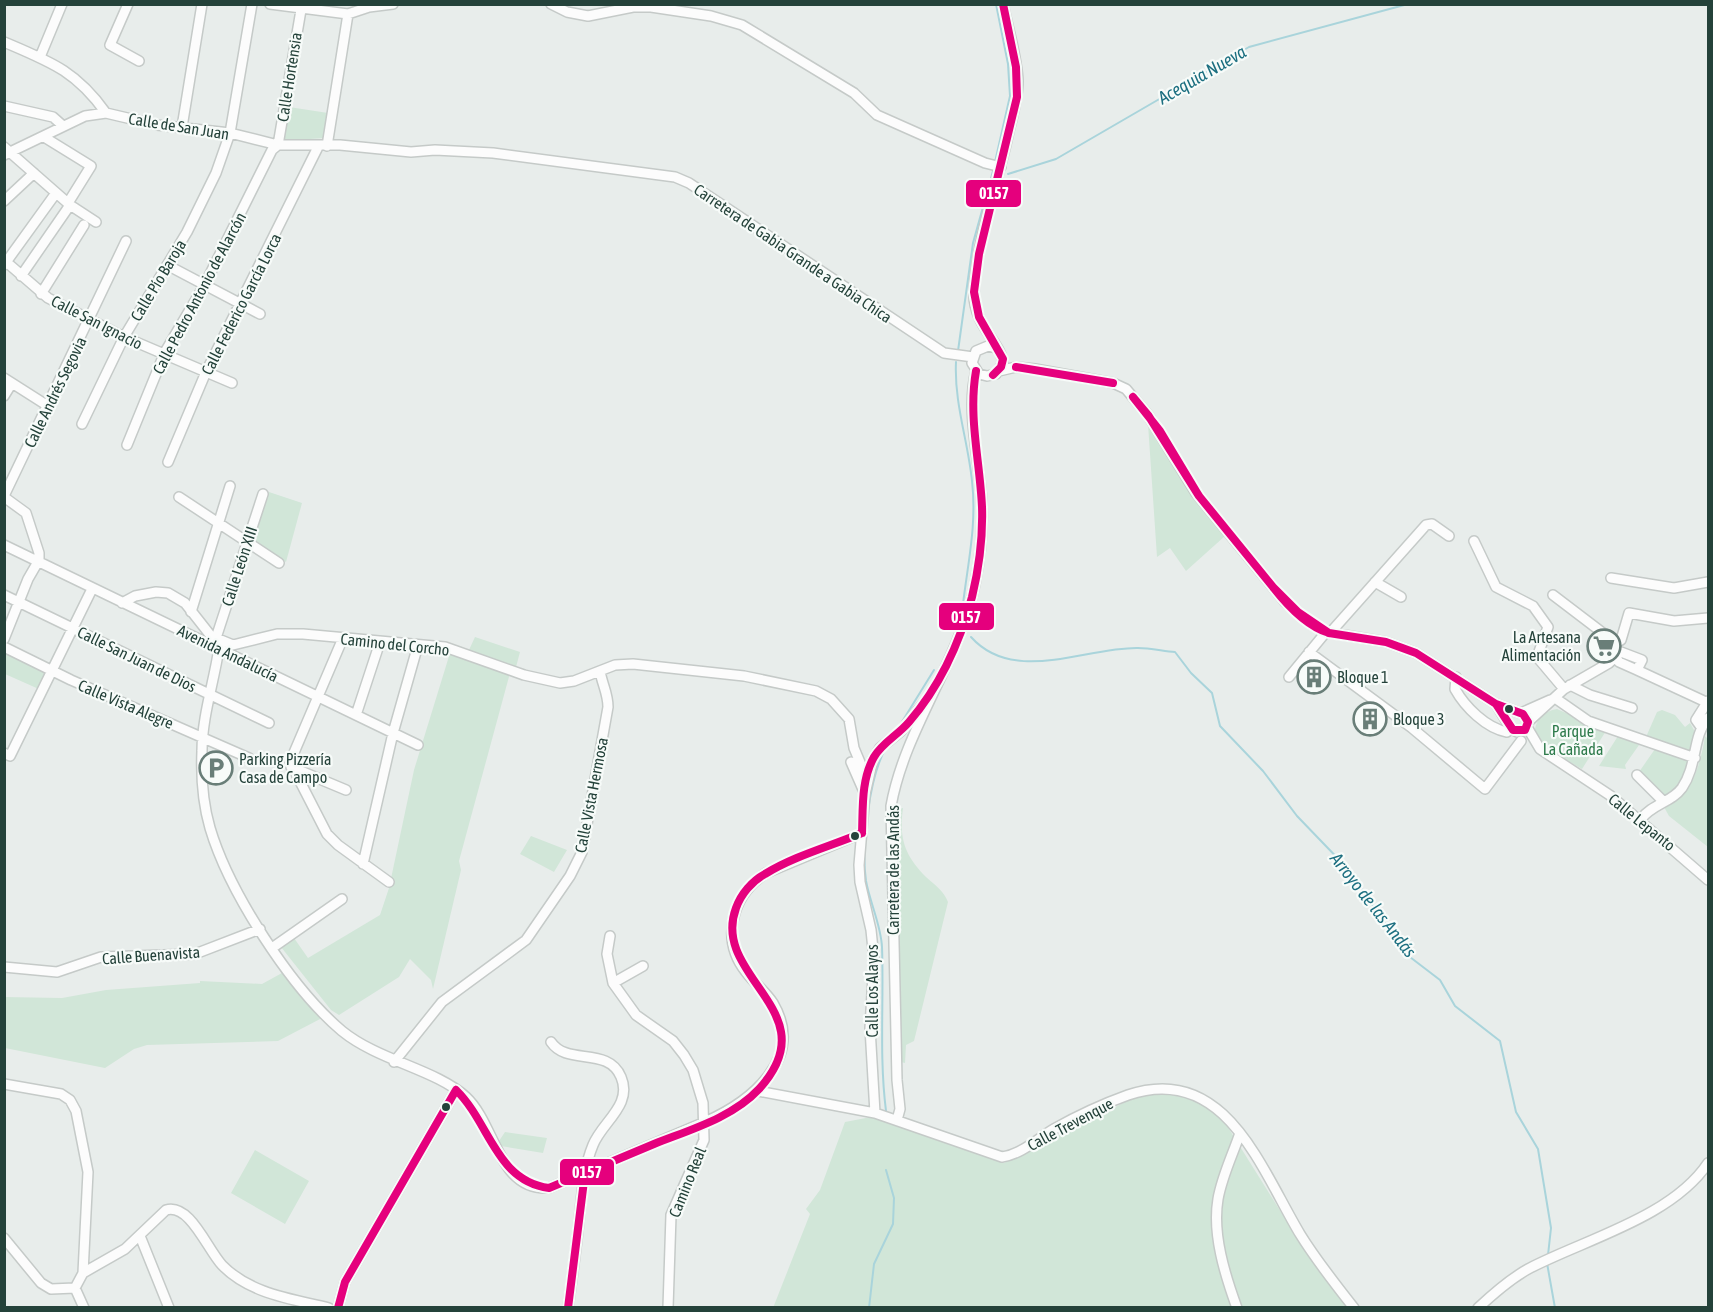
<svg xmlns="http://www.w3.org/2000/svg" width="1713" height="1312" viewBox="0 0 1713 1312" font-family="'Asap Condensed',sans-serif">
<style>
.green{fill:#d1e6d8}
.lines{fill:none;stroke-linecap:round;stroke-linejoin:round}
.stream{stroke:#a9d4db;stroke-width:2}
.minor-casing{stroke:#c5cac8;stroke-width:12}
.minor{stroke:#fcfcfc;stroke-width:9}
.bus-1-casing{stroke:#f7fbf9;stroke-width:12}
.bus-1{stroke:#e5007d;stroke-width:8}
.bus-dot{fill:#24423a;stroke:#f7fbf9;stroke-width:2}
.labels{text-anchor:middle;stroke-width:4.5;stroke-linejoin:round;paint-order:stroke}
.street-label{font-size:16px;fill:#24423a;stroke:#f7fbf9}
.poi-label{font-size:16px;fill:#24423a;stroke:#f7fbf9;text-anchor:start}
.park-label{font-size:16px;fill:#2d7a4b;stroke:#f7fbf9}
.water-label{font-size:18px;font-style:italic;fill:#1c6f80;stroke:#f7fbf9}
.line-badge{stroke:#f7fbf9;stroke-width:2}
.badge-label{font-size:16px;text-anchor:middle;font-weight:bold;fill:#fff}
</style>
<rect width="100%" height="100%" fill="#e8edeb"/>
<path class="green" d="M289 107 328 113 324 138 283 141Z
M1148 424 1187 488 1225 536 1186 571 1170 548 1157 557Z
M269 492 302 503 286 562 252 539Z
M475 637 520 652 516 667 469 650Z
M4 647 51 669 41 690 5 674Z
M450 653 510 673 459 861 461 870 433 989 431 980 410 959 399 977 339 1015 331 1010 281 947 294 938 308 958 380 915 389 888 414 770Z
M1557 709 1606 731 1582 769 1543 746 1535 734C1534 721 1544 711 1557 709Z
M1662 710 1675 715 1685 727 1690 723 1694 730 1693 754 1646 737 1657 712Z
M1618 736 1639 745 1625 765 1626 769 1599 766Z
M1705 736 1708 739V847L1669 816 1664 807C1692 798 1701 762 1705 736Z
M1655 749 1692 760 1678 789 1666 796 1639 772Z
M903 808C899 838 904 855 926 877 936 886 943 890 948 902L914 1041 906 1045 905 1063 901 1062 894 827 896 809Z
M531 836 567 850 554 872 520 854Z
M282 973 286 979 290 978 322 1018 278 1041 147 1045 134 1049 105 1068 5 1048 4 997 62 998 106 990 200 983V981L262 984Z
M1153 1094H1167L1196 1100 1224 1121 1304 1249 1348 1308H773L810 1214 806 1209 820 1190 845 1122 871 1117 1004 1163 1133 1098Z
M505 1132 547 1138 543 1153 501 1146 499 1141Z
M255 1150 309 1181 285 1224 231 1193Z"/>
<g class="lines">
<path class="stream" d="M995 162 1010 96 1008 64 996 4
M1008 174 1056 159 1249 47 1408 4
M958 351 973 243 993 171
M956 362C954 403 968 441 972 481 977 524 968 562 963 604
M971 637C1014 685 1085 647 1138 648 1150 648 1163 651 1175 652L1191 673 1212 693 1220 726 1263 771 1297 816 1348 869 1406 954 1440 980 1455 1006 1500 1041 1516 1112 1538 1149 1551 1228 1548 1255
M900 725 934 670
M886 1111C879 1056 884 1002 882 947 881 925 870 903 866 881 861 848 869 776 886 748
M1547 1263 1555 1308
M869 1308 874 1264 893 1224 894 1198 886 1170"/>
<defs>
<path id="minor" d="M128 4 110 45 139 61
M270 4 348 14 369 7 393 4
M551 4 567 12 588 16 633 7H651L711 16 742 25 854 93 877 115 985 163 1001 167
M4 42C51 62 76 71 106 113
M40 57 62 4
M4 106 53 117 62 125
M182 127 202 4
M44 137 91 166 68 203
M327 146 348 14
M4 147 70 205 96 222
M4 155 85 116 106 113 157 125 230 133 278 145H340L411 152 435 150 493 153 675 177 689 183 944 353 973 357
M4 201 34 173
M4 260 48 298 124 337 232 383
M4 265 56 193
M167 265 260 314
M21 276 70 205
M41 294 84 225
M996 348 988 346 976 351 972 363 979 374 987 376 996 374 1003 363C1002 344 973 325 974 293 976 239 998 184 1009 131 1013 115 1018 98 1018 81 1017 56 1008 29 1003 4
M999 371 1016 367 1035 369 1113 383 1126 389 1148 415 1196 493 1285 602 1311 624 1326 632 1386 642 1416 653 1496 704 1523 714 1528 722 1525 730 1517 732 1511 729 1496 704
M4 378 48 406
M4 396 12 383
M82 424 124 337 187 232 216 173 230 133 252 4
M127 445 165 352 205 284 272 150 278 145 301 10
M168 462 206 372 318 147
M4 496 126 241
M4 497 26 513 39 553V560
M179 497 279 563
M1474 541 1496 587 1533 606 1548 627 1537 657 1564 689
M4 545 418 745
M1611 578 1674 588 1708 582
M1375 582 1401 597
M4 595 269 723
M1553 595 1616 643
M122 603 135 596 156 592 168 593 185 603 211 636 233 645 277 634H303L445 647 524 675 560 683 574 681 615 665 633 664 744 676 816 691 831 699 849 719 854 748 867 779
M191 612 230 486
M1330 633 1426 525 1432 524 1449 536
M216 638 263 494
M343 638 290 762 327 834 338 845 389 882
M4 639 28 579 39 560
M1616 643 1621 640 1629 613 1674 621 1708 618
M4 647 71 680 249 758
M219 648C214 682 202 717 202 751 201 776 203 804 210 828 229 892 291 988 342 1031 379 1061 435 1069 466 1097 496 1125 498 1191 549 1188L705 1122C750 1102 806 1059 773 1003 765 991 754 983 746 972 720 939 732 895 766 873L862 833
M1309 652 1412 728 1485 789 1521 741
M1637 670 1706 702
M1289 677 1326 632
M1456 677 1455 689C1465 707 1486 728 1507 732L1511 729
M1570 685 1590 695 1632 708
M1555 698 1588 721 1695 758
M1521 713 1550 700
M356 715 380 642
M1528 722 1564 689 1609 663 1621 652 1642 660 1637 670 1619 662 1616 658
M1527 727 1540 749 1611 796 1708 880
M1701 727 1696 720 1708 701
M4 753 10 756 92 589
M851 762 865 794
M291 767 346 790
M1637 775 1663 801
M1641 819C1652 804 1672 802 1682 788 1698 764 1692 737 1708 718
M363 864 393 733 418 645
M610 936 607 954 613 983 636 1015 673 1041 684 1055 693 1070 703 1103 704 1140 671 1215 668 1308
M272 948 342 899
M4 967 57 972 101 957 195 954 260 929
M613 983 643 966
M551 1042C567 1066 608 1046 621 1077 633 1105 602 1122 593 1145 583 1169 582 1196 579 1221 576 1250 572 1279 568 1308
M394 1062 442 1002 526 940 570 876 582 852 608 707C608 693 602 684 600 671
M4 1084 61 1094 70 1100 76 1111 88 1172 83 1273
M758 1091 875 1113 1002 1157C1022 1154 1037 1139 1054 1129 1077 1116 1103 1104 1128 1095 1225 1062 1261 1169 1300 1234 1316 1260 1335 1284 1354 1308
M875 1113 870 1028 874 959 871 930 860 882 859 865 865 794 873 759 880 748 901 731 927 699
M897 1120 900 1109 897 1080 891 806C905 728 959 662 975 584 980 559 983 533 982 507 981 464 965 413 976 371
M140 1236 169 1308
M4 1238 41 1283 51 1289 75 1288
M84 1308 75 1288 83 1273 125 1249 166 1210C190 1203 207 1249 222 1265 250 1294 292 1299 329 1308
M338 1308 345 1282 456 1090
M1237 1308C1225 1275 1212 1234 1218 1199 1222 1176 1233 1154 1240 1133
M1478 1308C1494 1293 1511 1278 1530 1268 1586 1239 1672 1217 1708 1163"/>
</defs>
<use href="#minor" class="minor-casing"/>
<use href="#minor" class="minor"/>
<defs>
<path id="bus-1" d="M1016 367 1113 383
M993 375 1001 367 1003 359 979 317 974 292 979 254 1017 97 1016 67 1003 4
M1133 397 1160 431 1199 496
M1133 397 1148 415 1199 496
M1199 496 1273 587
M1199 496 1273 587
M1273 587 1298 612 1329 633
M1273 587C1287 605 1306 626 1329 633
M1329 633 1386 642
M1329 633 1386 642
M1386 642 1416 653 1496 704
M1496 704 1523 714 1528 722 1525 730H1513Z
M862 833C863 808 861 780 874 757 882 743 898 735 909 722 940 686 960 642 972 597 979 568 983 537 982 507 980 461 968 417 976 371
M456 1090C490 1123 496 1181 549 1188 584 1173 619 1159 654 1144 689 1130 732 1118 759 1089 830 1011 710 978 736 908 741 894 752 881 765 874 794 856 831 846 862 833
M338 1308 345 1282 456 1090
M568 1308 585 1173"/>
</defs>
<use href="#bus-1" class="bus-1-casing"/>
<use href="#bus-1" class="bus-1"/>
</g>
<defs>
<symbol id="supermarket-ring" viewBox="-11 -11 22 22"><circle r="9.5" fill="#f7fbf9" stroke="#697e78" stroke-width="1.5"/><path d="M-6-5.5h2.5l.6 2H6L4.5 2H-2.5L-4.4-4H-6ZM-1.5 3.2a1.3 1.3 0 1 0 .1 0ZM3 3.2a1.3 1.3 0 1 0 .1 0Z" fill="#697e78"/></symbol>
<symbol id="building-ring" viewBox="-11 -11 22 22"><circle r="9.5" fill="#f7fbf9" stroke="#697e78" stroke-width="1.5"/><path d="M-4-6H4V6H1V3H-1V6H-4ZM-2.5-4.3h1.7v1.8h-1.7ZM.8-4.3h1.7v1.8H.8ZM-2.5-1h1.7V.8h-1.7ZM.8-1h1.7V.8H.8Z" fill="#697e78"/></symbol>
<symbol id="parking-ring" viewBox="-11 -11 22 22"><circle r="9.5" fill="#f7fbf9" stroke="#697e78" stroke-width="1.5"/><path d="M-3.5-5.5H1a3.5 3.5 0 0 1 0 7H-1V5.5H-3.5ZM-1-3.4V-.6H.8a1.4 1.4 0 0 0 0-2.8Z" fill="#697e78"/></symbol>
</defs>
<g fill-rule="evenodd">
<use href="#supermarket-ring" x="1585" y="627" width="38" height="38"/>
<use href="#building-ring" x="1295" y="658" width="38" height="38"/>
<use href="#building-ring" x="1351" y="700" width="38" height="38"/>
<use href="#parking-ring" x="197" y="749" width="38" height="38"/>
</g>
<g class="bus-dot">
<circle cx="1509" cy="709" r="5"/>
<circle cx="855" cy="836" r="5"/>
<circle cx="446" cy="1107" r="5"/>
</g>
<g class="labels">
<g class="street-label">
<text transform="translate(289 77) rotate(-81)" y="6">Calle Hortensia</text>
<text transform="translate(179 126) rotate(9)" y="6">Calle de San Juan</text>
<text transform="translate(793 253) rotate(34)" y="6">Carretera de Gabia Grande a Gabia Chica</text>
<text transform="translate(158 280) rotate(-59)" y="6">Calle Pío Baroja</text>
<text transform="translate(199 293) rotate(-62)" y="6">Calle Pedro Antonio de Alarcón</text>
<text transform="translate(241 304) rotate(-63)" y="6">Calle Federico García Lorca</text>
<text transform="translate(97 322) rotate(27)" y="6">Calle San Ignacio</text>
<text transform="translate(55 392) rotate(-64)" y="6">Calle Andrés Segovia</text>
<text transform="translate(239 566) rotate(-72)" y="6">Calle León XIII</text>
<text transform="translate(395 644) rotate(6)" y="6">Camino del Corcho</text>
<text transform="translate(228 653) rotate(26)" y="6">Avenida Andalucía</text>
<text transform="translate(137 659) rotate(26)" y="6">Calle San Juan de Dios</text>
<text transform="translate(126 704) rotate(23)" y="6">Calle Vista Alegre</text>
<text transform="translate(591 795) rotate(-79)" y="6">Calle Vista Hermosa</text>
<text transform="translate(1642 822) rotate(39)" y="6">Calle Lepanto</text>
<text transform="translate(893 870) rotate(-90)" y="6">Carretera de las Andás</text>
<text transform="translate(151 955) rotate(-4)" y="6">Calle Buenavista</text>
<text transform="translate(872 991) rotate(-90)" y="6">Calle Los Alayos</text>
<text transform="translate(1070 1124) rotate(-28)" y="6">Calle Trevenque</text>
<text transform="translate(687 1182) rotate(-68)" y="6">Camino Real</text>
</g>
<g class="poi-label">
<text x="1581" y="643" text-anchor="end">La Artesana<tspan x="1581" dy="18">Alimentación</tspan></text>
<text x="1337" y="683">Bloque 1</text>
<text x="1393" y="725">Bloque 3</text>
<text x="239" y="765">Parking Pizzería<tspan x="239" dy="18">Casa de Campo</tspan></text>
</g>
<g class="park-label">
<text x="1573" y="737">Parque<tspan x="1573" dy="18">La Cañada</tspan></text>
</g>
<g class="water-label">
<text transform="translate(1202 75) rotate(-30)" y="6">Acequia Nueva</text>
<text transform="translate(1373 905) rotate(52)" y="6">Arroyo de las Andás</text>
</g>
</g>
<g class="line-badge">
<rect x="965" y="179" width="57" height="29" rx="6" fill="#e5007d"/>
<rect x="938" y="602" width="57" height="29" rx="6" fill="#e5007d"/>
<rect x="559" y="1158" width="56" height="28" rx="6" fill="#e5007d"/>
</g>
<g class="badge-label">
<text x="994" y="199">0157</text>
<text x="966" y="623">0157</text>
<text x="587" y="1178">0157</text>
</g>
<rect width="1713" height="1312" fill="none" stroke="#24423a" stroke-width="12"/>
</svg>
